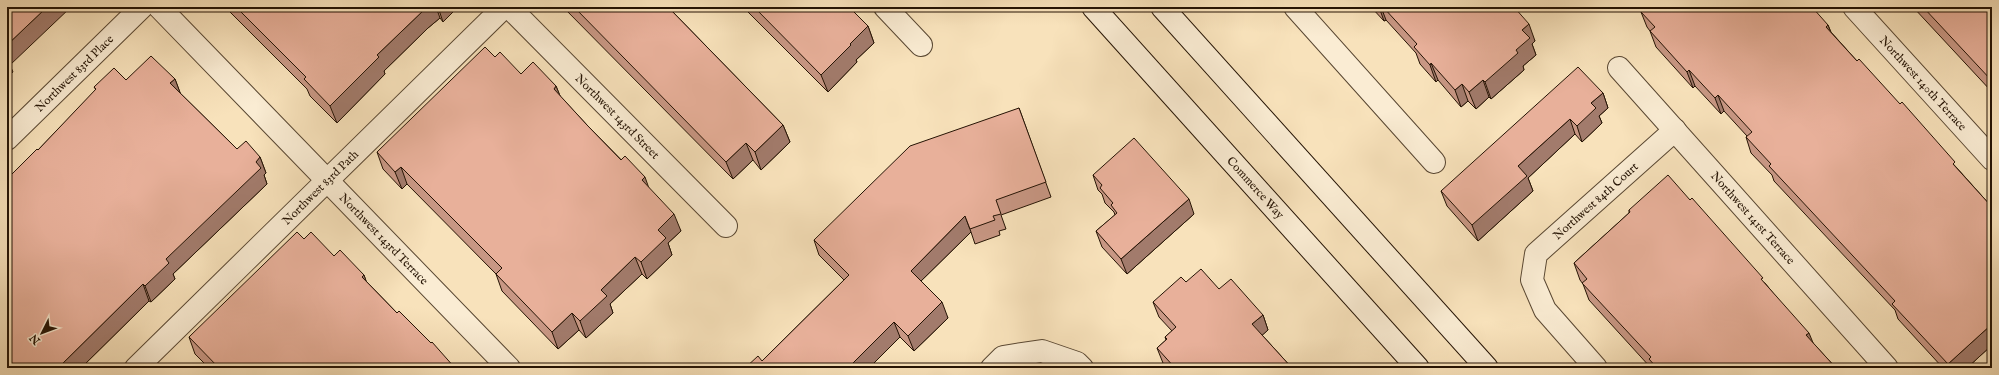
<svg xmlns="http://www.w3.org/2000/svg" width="1999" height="375" viewBox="0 0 1999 375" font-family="'IM FELL English',serif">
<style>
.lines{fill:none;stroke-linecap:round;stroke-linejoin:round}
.street-casing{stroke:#594732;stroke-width:24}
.secondary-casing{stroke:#241304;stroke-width:24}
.street{stroke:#faecd3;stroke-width:22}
.secondary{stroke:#faecd3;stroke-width:22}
.wall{fill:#c89784;stroke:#241304}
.shaded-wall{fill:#a27b6c;stroke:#241304}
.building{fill:#e8b09a;stroke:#241304}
.labels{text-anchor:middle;stroke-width:3;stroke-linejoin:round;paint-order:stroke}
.street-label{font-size:12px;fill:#241304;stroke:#faecd3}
</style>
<rect width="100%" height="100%" fill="#f8e2bb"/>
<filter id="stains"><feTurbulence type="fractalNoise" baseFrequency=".005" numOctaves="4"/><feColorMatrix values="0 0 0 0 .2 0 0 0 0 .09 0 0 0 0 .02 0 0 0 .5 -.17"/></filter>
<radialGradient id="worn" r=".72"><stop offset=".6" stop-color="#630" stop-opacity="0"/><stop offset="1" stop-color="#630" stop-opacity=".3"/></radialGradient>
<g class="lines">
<defs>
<g id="street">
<path id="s1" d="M159 7 509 368"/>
<path id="s2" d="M509 7 726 226"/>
<path d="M885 7 921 45"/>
<path d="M1295 7 1434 162"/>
<path id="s3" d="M1854 7 1992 159"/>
<path id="s4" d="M1619 68 1887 368"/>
<path id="s5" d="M7 139 142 7"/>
<path id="s6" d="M136 368 504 7"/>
<path d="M992 368 1003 357 1042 351 1077 363 1082 368"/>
<path id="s7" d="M1596 368 1545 310 1532 280 1536 254 1675 130"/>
</g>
<g id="secondary">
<path id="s8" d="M1093 7 1418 368"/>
<path d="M1162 7 1487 368"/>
</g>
</defs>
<use href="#street" class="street-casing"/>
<use href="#secondary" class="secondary-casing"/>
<use href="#street" class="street"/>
<use href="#secondary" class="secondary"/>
</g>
<path class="wall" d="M225 7H458L443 22 440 18 428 28 384 71 385 74 337 123 310 96 307 89Z
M563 7H668L783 125 790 142 761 170 753 160 733 179Z
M743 7H849L868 26 874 43 856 60 857 62 828 92Z
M1371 7H1514L1535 41 1532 44 1536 55 1523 66 1524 70 1491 99 1489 97 1476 109 1468 101 1461 107 1438 80 1436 82 1420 64 1416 53 1386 20 1384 21Z
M1913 7H1992V92Z
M1641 12 1828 25 1831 32 1857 61 1957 168 1991 206 1992 208V345L1967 368H1943L1898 319 1895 310 1774 181 1772 175 1751 153 1746 137 1747 136 1724 111 1721 114 1695 86 1693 88 1656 47 1650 31 1647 27Z
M495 57 521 74 556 86 560 96 587 125 648 187 681 231 668 243 672 255 647 279 642 274 610 304 613 313 586 338 579 330 558 349 502 291 496 274 407 184 402 189 383 169 377 152Z
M175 79 180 93 237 149 260 157 266 173 264 175 267 184 173 274 175 279 151 302 149 301 81 368H7L38 150 96 90 94 87 126 80Z
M1603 93 1608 108 1599 116 1602 123 1582 142 1575 134 1528 178 1533 191 1478 241 1447 206 1441 191Z
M1019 108 1051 197 1001 215 1006 229 999 231 1000 235 975 244 971 232 921 281 948 318 914 351 900 337 869 368H745L762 361 844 280 819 255 814 240Z
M1093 175 1194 214 1127 274 1102 247 1096 231 1115 215 1114 212 1105 203 1102 194 1098 190Z
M1629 210 1765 283 1813 343 1836 368H1651L1589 300 1583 284 1580 280 1574 263 1629 213Z
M304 239 334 256 364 275 366 281 397 313 455 368H209L195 354 189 337Z
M1186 282 1219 289 1263 315 1268 330 1262 335 1292 368H1167L1163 363 1157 348 1166 340 1165 337 1172 331 1159 317 1153 302Z"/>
<path class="shaded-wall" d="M47 7H71L10 65 13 72 7 77V45Z
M427 7H436L440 18 428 28 384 71 385 74 337 123 330 106 377 55Z
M438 7H458L443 22Z
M1379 7H1381L1386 20 1384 21Z
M1529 24 1535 41 1532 44 1536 55 1523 66 1524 70 1491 99 1485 82 1522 30Z
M1828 25 1834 41 1826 27Z
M868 26 874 43 856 60 857 62 828 92 821 75 850 44Z
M1431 63 1438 80 1436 82 1430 65Z
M1689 70 1695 86 1693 88 1687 72Z
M175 79 181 95 170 83Z
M1483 80 1489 97 1476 109 1469 92Z
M1462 84 1468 101 1461 107 1455 90Z
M556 86 563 103 554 89Z
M1603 93 1608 108 1599 116 1602 123 1582 142 1577 126 1591 103Z
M1718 95 1724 111 1721 114 1715 98Z
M1570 119 1575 134 1528 178 1533 191 1478 241 1472 225 1518 166Z
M783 125 790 142 761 170 755 152Z
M746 143 753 160 733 179 726 162Z
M260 157 266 173 264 175 267 184 173 274 175 279 151 302 145 286 166 259Z
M401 167 407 184 402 189 395 172Z
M645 177 651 194 642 180Z
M1189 199 1194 214 1127 274 1121 259Z
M674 214 681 231 668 243 672 255 647 279 641 262 658 230Z
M965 216 971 232 916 286 911 271Z
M635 257 642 274 610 304 613 313 586 338 580 321 601 290Z
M364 275 370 292 362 277Z
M143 284 149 301 81 368H58Z
M942 302 948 318 914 351 908 336Z
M572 313 579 330 558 349 552 332Z
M1263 315 1268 330 1258 339 1252 324Z
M894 322 900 337 869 368H852L851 365Z
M1992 324V345L1967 368H1949L1948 364Z
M1809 333 1816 350 1806 335Z"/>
<path class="building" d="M7 7H47L7 45Z
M236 7H427L377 55 379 57 330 106 304 79 306 77Z
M574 7H668L783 125 755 152 746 143 726 162Z
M754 7H849L868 26 850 44 851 45 821 75Z
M1383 7H1514L1529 24 1522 30 1530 38 1516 50 1518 53 1485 82 1483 80 1469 92 1462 84 1455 90 1431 63 1430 65 1414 47 1417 44Z
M1646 7H1812L1828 25 1826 27 1857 61 1859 59 1900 104 1902 102 1955 162 1953 164 1991 206 1989 208 1992 210V324L1948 364 1892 304 1895 301 1769 166 1771 164 1746 137 1752 132 1718 95 1715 98 1689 70 1687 72 1650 31 1655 27 1641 12Z
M1923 7H1992V81Z
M485 47 495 57 500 52 521 74 533 62 556 86 554 89 587 125 621 160 625 156 645 177 642 180 674 214 658 230 666 238 641 262 635 257 601 290 607 296 580 321 572 313 552 332 496 274 502 268 401 167 395 172 377 152Z
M151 56 175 79 170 83 237 149 246 141 260 157 256 162 261 168 166 259 169 263 145 286 143 284 58 368H7V179L37 149 38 150 96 89 94 87 114 68 126 80Z
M1578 67 1603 93 1591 103 1596 108 1577 126 1570 119 1518 166 1527 176 1472 225 1441 191Z
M1019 108 1046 182 996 200 1001 214 993 216 995 220 970 229 965 216 911 271 942 302 908 336 894 322 851 365 853 368H745L758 356 762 361 849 275 814 240 910 146Z
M1134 138 1189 199 1121 259 1096 231 1117 213 1111 205 1113 203 1100 188 1102 185 1093 175Z
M1668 175 1690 200 1692 198 1763 278 1761 279 1809 333 1806 335 1836 368H1657L1649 359 1651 357 1582 283 1587 279 1574 263 1630 212 1629 210Z
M297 232 304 239 311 232 334 256 340 250 364 275 362 277 397 313 399 311 431 343 432 342 455 368H219L189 337Z
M1201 269 1219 289 1231 279 1263 315 1252 324 1292 368H1186L1184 367 1183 368H1175L1157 348 1167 339 1165 337 1176 327 1153 302 1181 277 1186 282Z"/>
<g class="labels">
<g class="street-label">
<text dy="4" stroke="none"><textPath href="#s5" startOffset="94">Northwest 83rd Place</textPath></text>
<text dy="4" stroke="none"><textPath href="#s3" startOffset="103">Northwest 140th Terrace</textPath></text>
<text dy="4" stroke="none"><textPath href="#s2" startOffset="154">Northwest 143rd Street</textPath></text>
<text dy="4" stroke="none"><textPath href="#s6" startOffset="258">Northwest 83rd Path</textPath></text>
<text dy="4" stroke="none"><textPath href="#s8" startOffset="243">Commerce Way</textPath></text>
<text dy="4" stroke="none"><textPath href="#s7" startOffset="216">Northwest 84th Court</textPath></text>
<text dy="4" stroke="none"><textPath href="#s4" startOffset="201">Northwest 141st Terrace</textPath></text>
<text dy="4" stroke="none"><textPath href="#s1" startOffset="323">Northwest 143rd Terrace</textPath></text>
</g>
</g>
<rect width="1999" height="375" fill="none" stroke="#f8e2bb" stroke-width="24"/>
<rect x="8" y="8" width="1983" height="359" fill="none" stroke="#241304" stroke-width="2"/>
<rect x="12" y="12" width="1975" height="351" fill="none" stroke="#241304"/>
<g transform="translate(42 333) rotate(228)" stroke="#faecd3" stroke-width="3" paint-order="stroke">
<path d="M0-3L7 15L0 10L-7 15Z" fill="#241304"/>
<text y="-6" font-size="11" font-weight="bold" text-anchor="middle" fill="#241304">N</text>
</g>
<rect width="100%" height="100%" filter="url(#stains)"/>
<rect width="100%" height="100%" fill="url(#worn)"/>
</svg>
